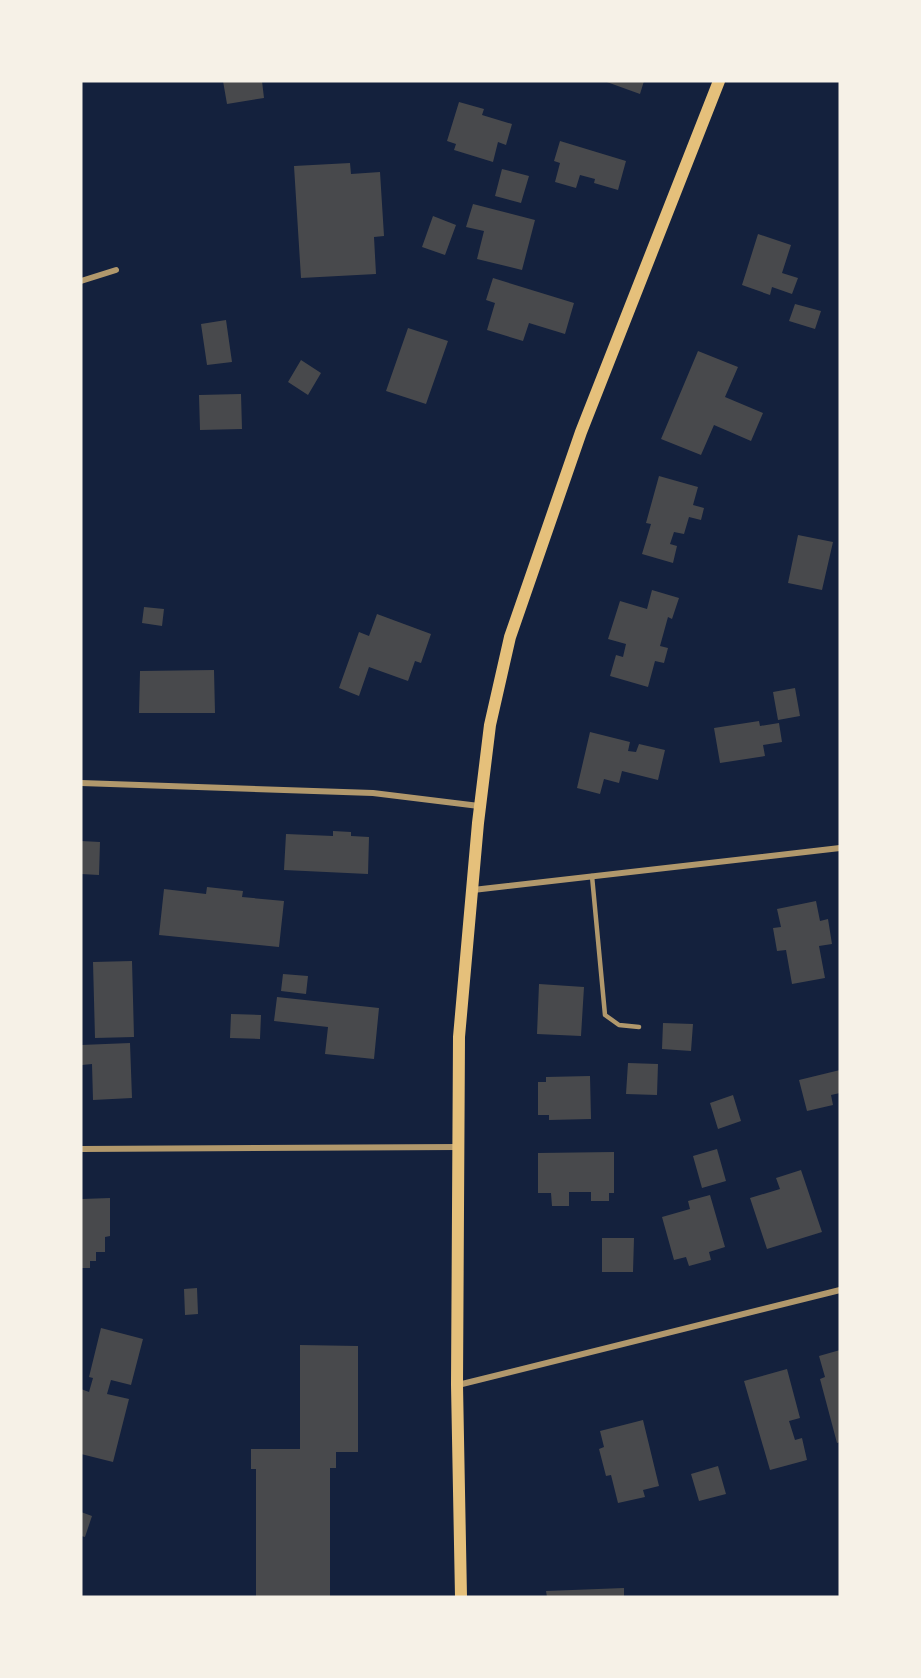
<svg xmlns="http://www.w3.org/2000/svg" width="921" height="1678" viewBox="0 0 921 1678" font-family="Signika,sans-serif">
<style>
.building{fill:#48494c}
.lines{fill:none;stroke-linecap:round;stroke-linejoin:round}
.service{stroke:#b1986c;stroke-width:4.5}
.minor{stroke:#b1986c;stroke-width:6}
.secondary{stroke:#e5c07b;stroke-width:12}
</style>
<rect width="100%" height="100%" fill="#14213d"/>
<path class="building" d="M223 81H262L264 98 227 104Z
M604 81H644L640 94Z
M459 102 484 109 482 115 512 124 506 145 498 142 493 162 454 150 456 144 447 141Z
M560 141 626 161 618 190 594 183 595 179 580 175 576 188 555 182 560 163 554 161Z
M350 163 351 174 380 172 384 236 374 237 376 274 301 278 294 166Z
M502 169 529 176 521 203 495 196Z
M473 204 535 220 522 270 477 259 484 231 466 227Z
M433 216 456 225 445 255 422 247Z
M758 234 791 245 782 273 798 278 792 294 772 287 770 295 742 285Z
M493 278 574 303 565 334 529 323 523 341 487 330 495 303 486 300Z
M795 304 821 311 815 329 789 321Z
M226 320 232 362 207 365 201 324Z
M408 328 448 341 426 404 386 391Z
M698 351 738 367 725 397 763 413 751 441 714 425 701 455 661 439Z
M301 360 321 373 308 395 288 382Z
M241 394 242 429 200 430 199 395Z
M659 476 698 487 693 505 704 508 701 520 689 517 684 534 674 532 670 544 677 546 673 563 642 554 651 524 646 523Z
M798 535 833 542 822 590 788 583Z
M652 590 679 598 672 619 668 617 660 646 668 648 664 663 655 661 648 687 610 676 616 655 623 657 626 644 608 639 620 601 647 609Z
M144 607 164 609 162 626 142 623Z
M377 614 431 634 421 663 415 661 408 681 369 667 359 696 339 688 359 632 369 636Z
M214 670 215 713H139L140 671Z
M795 688 800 716 778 720 773 692Z
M759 721 760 726 779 723 782 742 763 745 765 756 720 763 714 728Z
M590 732 630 742 628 751 636 752 639 744 665 750 658 780 622 771 619 783 604 779 600 794 577 788Z
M333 831 351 832V836L369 837 368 874 284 870 286 834 333 836Z
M81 841 100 842 99 875 81 874Z
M207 887 243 891 242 897 284 901 279 947 159 935 164 889 206 894Z
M816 901 820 921 828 919 832 944 819 946 825 978 792 984 786 950 777 951 773 928 781 927 777 909Z
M132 961 134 1037 95 1038 93 962Z
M283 974 308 976 306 994 281 991Z
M539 984 584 987 581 1036 537 1034Z
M277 997 379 1008 374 1059 325 1054 328 1027 274 1021Z
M231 1014 261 1015 260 1039 230 1038Z
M663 1023 693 1024 691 1051 662 1049Z
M130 1043 132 1098 93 1100 92 1064 82 1065 81 1045Z
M628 1063 658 1064 657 1095 626 1094Z
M840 1070V1093L831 1095 833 1105 807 1111 799 1080Z
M590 1076 591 1119 549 1120V1115H538V1082H546V1077Z
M733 1095 741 1121 718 1129 710 1103Z
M717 1149 726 1181 702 1188 693 1156Z
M614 1152V1193H609V1201H591V1192H569V1206H552L551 1193H538V1153Z
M801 1170 822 1232 767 1249 750 1198 780 1189 776 1178Z
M710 1195 725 1247 709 1252 711 1260 689 1266 686 1257 674 1260 662 1217 690 1209 688 1201Z
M110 1198V1236L105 1237V1252H96V1261H90V1268H81L82 1199Z
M602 1238H634L633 1272H602Z
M197 1288 198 1314 185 1315 184 1289Z
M101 1328 143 1339 131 1385 111 1380 107 1394 129 1399 113 1462 81 1454V1389L89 1392 93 1378 89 1377Z
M300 1345 358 1346V1452H336V1468H330V1597H256V1469H251V1449H300Z
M840 1350V1442L837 1443 820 1379 825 1377 819 1356Z
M787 1369 800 1418 789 1421 795 1440 802 1438 807 1460 770 1470 744 1381Z
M643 1420 659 1486 643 1490 645 1497 618 1503 611 1475 606 1476 599 1449 604 1447 600 1431Z
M718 1466 726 1494 699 1501 691 1474Z
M81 1512 92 1516 85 1537 81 1536Z
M624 1588V1597H547L546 1591Z"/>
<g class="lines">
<path class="service" d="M592 876 605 1015 619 1025 639 1027"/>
<path class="minor" d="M81 281 116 270
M81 783 373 793 479 806
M473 890 840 848
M81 1149 458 1147
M458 1385 840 1290"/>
<path class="secondary" d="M461 1597 457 1385 459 1037 478 823 490 725 510 637 581 432 719 81"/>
</g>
<rect width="921" height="1678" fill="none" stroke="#f6f1e7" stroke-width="165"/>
</svg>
